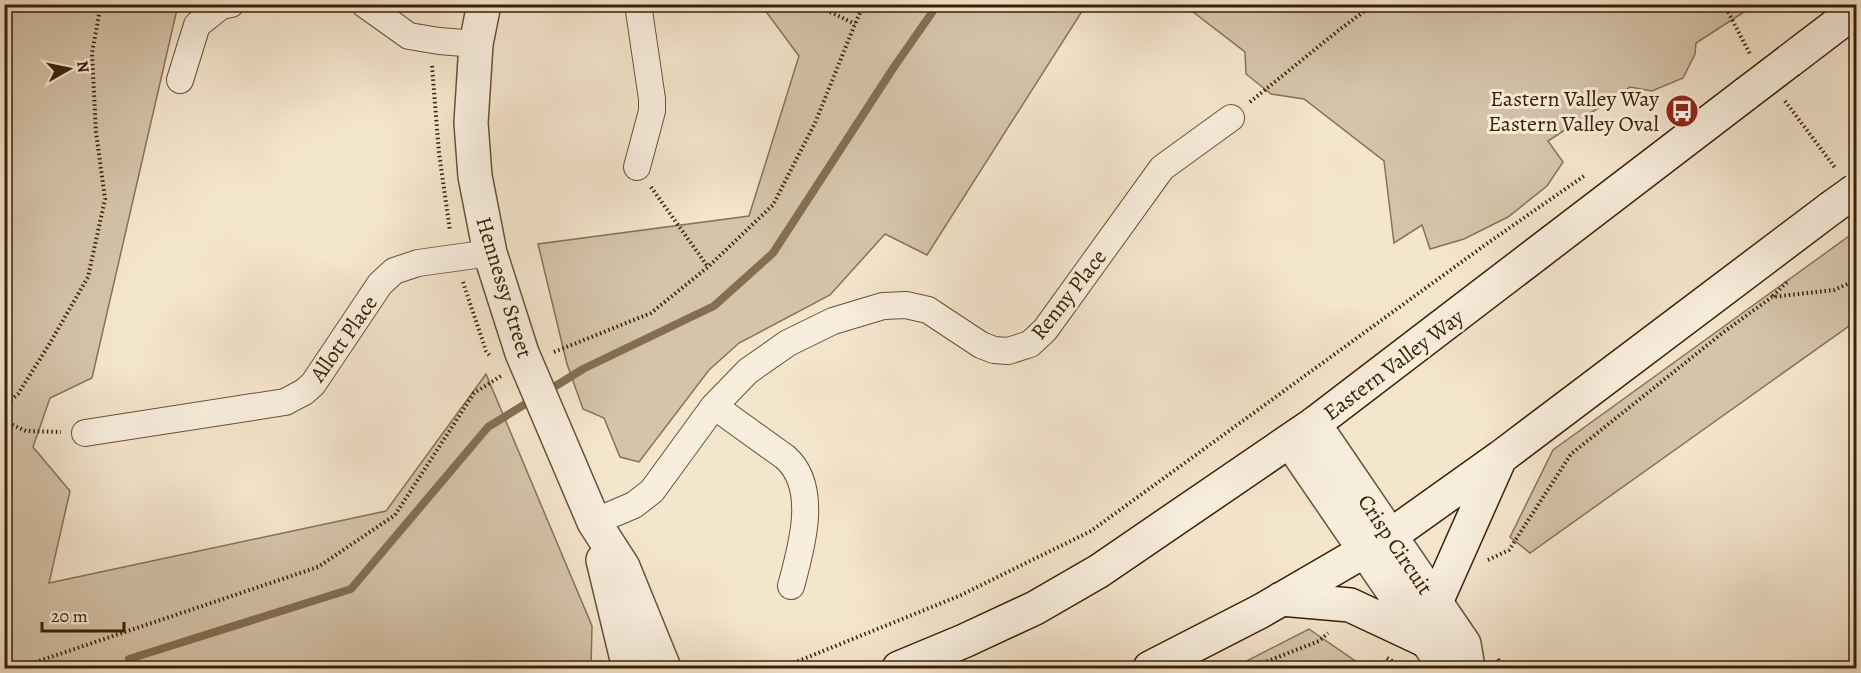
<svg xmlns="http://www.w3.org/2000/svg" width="1861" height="673" viewBox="0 0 1861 673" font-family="Alegreya,serif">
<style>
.green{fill:#d5c4aa;stroke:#887256;stroke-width:1.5}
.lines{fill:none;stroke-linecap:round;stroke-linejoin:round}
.stream{stroke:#846e52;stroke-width:8}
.minor-casing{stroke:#695135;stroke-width:28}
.tertiary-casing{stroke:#695135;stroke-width:36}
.secondary-casing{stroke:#3b2002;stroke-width:36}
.path{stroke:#3b2002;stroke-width:4;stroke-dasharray:1.5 3;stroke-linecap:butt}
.minor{stroke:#f8eede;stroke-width:26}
.tertiary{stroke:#f8eede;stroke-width:33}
.secondary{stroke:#f8eede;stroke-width:33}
.secondary-bridge-casing{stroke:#3b2002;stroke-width:36;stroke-linecap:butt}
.secondary-bridge{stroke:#f8eede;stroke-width:33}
.labels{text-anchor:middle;stroke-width:6;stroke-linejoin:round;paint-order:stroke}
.poi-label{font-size:22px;fill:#3b2002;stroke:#f8eede;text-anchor:end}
.street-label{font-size:22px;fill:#3b2002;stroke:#f8eede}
</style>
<rect width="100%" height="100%" fill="#f4e5cd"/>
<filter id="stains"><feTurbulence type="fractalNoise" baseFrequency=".00333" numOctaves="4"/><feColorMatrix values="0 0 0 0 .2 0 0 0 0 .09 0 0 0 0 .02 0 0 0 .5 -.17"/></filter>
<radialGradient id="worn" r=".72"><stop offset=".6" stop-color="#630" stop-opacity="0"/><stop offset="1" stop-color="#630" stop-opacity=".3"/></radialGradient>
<path class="green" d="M4 5H178L92 378 50 398 33 447 70 491 49 583 386 511 486 374 592 626 591 668H5Z
M761 5H1086L927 255 885 234 830 295 739 343 709 370 639 462 620 457 604 418 583 409 567 364 538 244 749 216 799 56Z
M1184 5H1755L1696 43 1695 54 1683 78 1652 91 1630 87 1548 141 1563 162 1547 186 1508 217 1464 239 1430 249 1422 225 1394 243 1384 161 1304 99 1271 94 1246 74 1245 52Z
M1856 231V321L1530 553 1510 537 1553 450Z
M1309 629 1361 665 1355 668H1233Z"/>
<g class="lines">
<path class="stream" d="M546 392 583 369 714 306 773 253 894 67 938 4
M129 659 351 589 488 427 535 398"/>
<defs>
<path id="minor" d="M364 4 409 36 439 41 476 44
M180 80 197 25 221 6 231 4
M637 167 652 111V99L638 4
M714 406 785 457C820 487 801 549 791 586
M85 433 285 402 304 392 313 384 380 284 394 271 418 263 490 253
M594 522 634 505 652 491 714 406 748 371 788 343 833 321 883 306 906 305 928 310 981 345 994 350 1008 351 1030 344 1045 330 1162 168 1231 118"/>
<path id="tertiary" d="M484 4 476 44 471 123 475 176 490 253 522 353 594 522 623 567 664 668
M1314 424 1464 644 1468 668
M1290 441 1440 660 1453 668
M603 560 629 668"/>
<path id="secondary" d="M1789 61 1856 10
M1281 599 1350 605 1429 642
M1436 602 1500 458
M899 668 964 641 1035 608 1099 571 1314 424 1747 93
M1150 668 1261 611 1390 536 1501 457 1831 208"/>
</defs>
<use href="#minor" class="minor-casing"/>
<use href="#tertiary" class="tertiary-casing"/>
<use href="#secondary" class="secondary-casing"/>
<path class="path" d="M814 4 855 24
M1724 4 1750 54
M432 66 439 153 450 231
M1785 101 1836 169
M1250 102 1339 30 1374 4
M651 187 708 267
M463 282 486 351 490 356
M1773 296 1789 280
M554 352 651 313 708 267 773 205 815 123 855 24 864 4
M4 406 18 394 50 343 88 277 105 199 96 132 92 53 101 4
M4 421 26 431 61 432
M1488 560 1509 550 1571 454 1725 331 1772 297 1834 290 1856 280
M1387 658 1404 668
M1498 659 1504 668
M18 668 318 567 395 515 474 393 501 376
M781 668 959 596 1091 531 1485 245 1584 176
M1250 668 1319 641 1328 633"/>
<use href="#minor" class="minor"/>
<use href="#tertiary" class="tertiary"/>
<use href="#secondary" class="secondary"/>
<defs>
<path id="secondary-bridge" d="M1747 93 1789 61
M1831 208 1856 190"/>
</defs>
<use href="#secondary-bridge" class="secondary-bridge-casing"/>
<use href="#secondary-bridge" class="secondary-bridge"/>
</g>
<defs>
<symbol id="bus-disc" viewBox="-11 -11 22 22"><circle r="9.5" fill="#8f2418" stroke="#f8eede"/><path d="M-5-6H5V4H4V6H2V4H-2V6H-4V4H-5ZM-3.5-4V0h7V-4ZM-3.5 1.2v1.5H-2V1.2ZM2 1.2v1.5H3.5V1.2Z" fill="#fff"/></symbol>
</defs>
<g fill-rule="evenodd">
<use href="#bus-disc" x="1663" y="92" width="38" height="38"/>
</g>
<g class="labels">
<g class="poi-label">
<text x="1659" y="106">Eastern Valley Way<tspan x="1659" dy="25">Eastern Valley Oval</tspan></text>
</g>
<g class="street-label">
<text transform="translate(505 287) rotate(73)" y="8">Hennessy Street</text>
<text transform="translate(1068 294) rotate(-52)" y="8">Renny Place</text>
<text transform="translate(343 338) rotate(-55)" y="8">Allott Place</text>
<text transform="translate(1393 364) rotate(-37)" y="8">Eastern Valley Way</text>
<text transform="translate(1396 544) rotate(56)" y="8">Crisp Circuit</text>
</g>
</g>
<rect width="1861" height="673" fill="none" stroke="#f4e5cd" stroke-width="24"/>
<rect x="6" y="6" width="1849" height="661" fill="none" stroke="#3b2002" stroke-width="3"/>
<rect x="12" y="12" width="1837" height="649" fill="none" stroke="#3b2002" stroke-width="1.5"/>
<g transform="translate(69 69) rotate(81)" stroke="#f8eede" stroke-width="4.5" paint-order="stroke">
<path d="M0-4.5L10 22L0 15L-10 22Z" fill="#3b2002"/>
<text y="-9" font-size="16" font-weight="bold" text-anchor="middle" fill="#3b2002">N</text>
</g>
<path d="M42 622v9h82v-9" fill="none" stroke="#3b2002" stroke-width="3"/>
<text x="51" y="622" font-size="18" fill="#3b2002" stroke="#f8eede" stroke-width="4.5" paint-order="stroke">20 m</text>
<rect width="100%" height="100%" filter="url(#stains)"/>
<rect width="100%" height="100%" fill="url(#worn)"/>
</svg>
